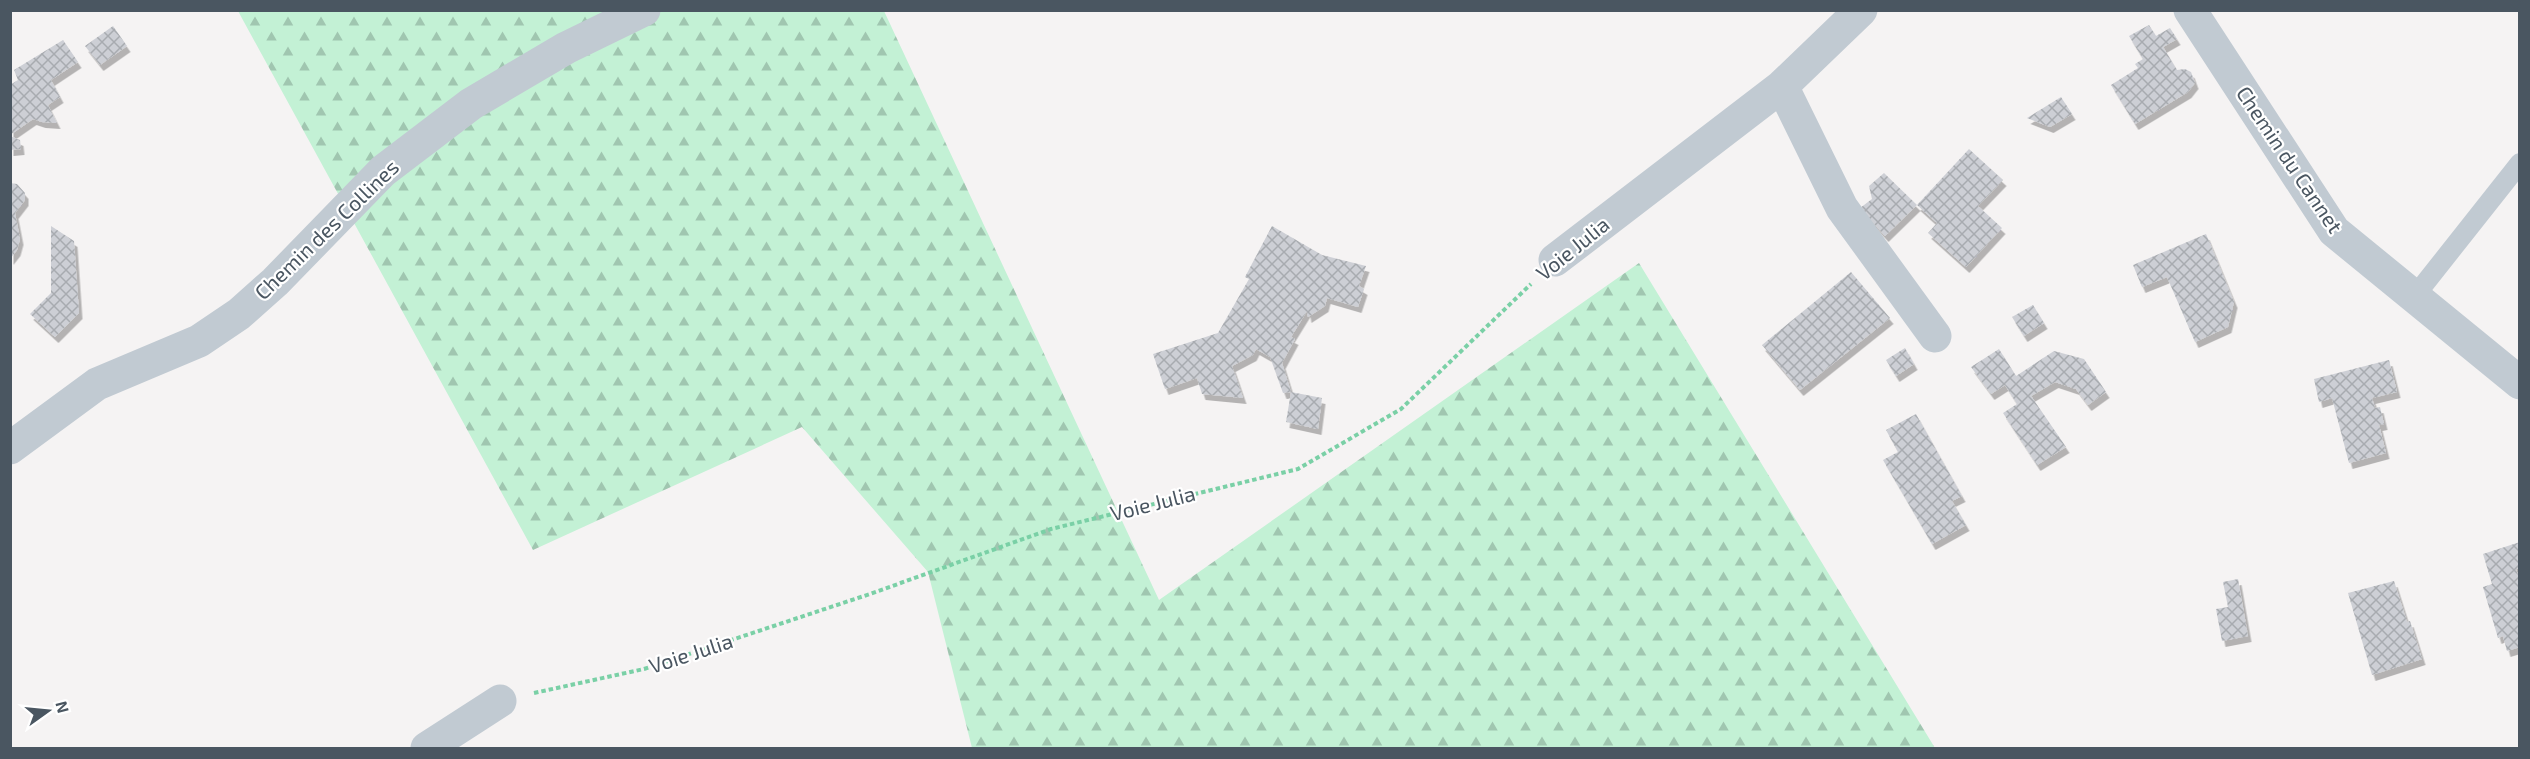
<svg xmlns="http://www.w3.org/2000/svg" width="2530" height="759" viewBox="0 0 2530 759" font-family="'Exo 2',sans-serif">
<style>
.forest{fill:url(#forest-firs)}
.building{fill:url(#building-cross-hatch);filter:url(#shadow)}
.lines{fill:none;stroke-linecap:round;stroke-linejoin:round}
.path{stroke:#7ad0a6;stroke-width:4;stroke-dasharray:4.5 3;stroke-linecap:butt}
.lane{stroke:#c1cad2;stroke-width:20}
.street{stroke:#c1cad2;stroke-width:33}
.labels{text-anchor:middle;stroke-width:4.5;stroke-linejoin:round;paint-order:stroke}
.street-label{font-size:21px;fill:#4a5661;stroke:#fff}
</style>
<defs>
<pattern id="forest-firs" width="22" height="20" patternUnits="userSpaceOnUse" patternTransform="scale(1.5)"><rect width="22" height="20" fill="#c3f1d5"/><path d="M5 1l3.5 6h-7zM16 11l3.5 6h-7z" fill="#a0c6b0"/></pattern>
<pattern id="building-cross-hatch" width="8" height="8" patternUnits="userSpaceOnUse" patternTransform="scale(1.5)"><rect width="8" height="8" fill="#cdcfd5"/><path d="M0 0l8 8M0 8l8-8" fill="none" stroke="#a8abb0"/></pattern>
<filter id="shadow"><feDropShadow dx="3.5" dy="6" stdDeviation="0" flood-color="#0004"/></filter>
</defs>
<rect width="100%" height="100%" fill="#f5f3f3"/>
<path class="forest" d="M238 11H884L1159 600 1639 263 1935 748H972L928 572 802 427 533 550Z"/>
<path class="building" d="M2149 25 2156 36 2170 28 2177 39 2163 47 2177 70 2185 69 2191 72 2195 83 2188 92 2135 124 2111 85 2138 68 2135 64 2143 59 2129 36Z
M113 26 127 46 100 65 85 46Z
M63 40 78 62 51 80 60 97 48 105 57 123 42 122 33 119 10 135V85L18 80 14 70Z
M2061 97 2072 114 2050 127 2027 118Z
M10 136 20 140 21 149 10 150Z
M1969 149 2003 180 1978 206 2002 228 1966 267 1928 233 1937 223 1917 205 1885 236 1860 208 1872 199 1869 186 1884 173 1917 205Z
M10 183 17 184 25 193V200L15 213 20 239 17 250 10 259Z
M51 226 74 241 79 313 55 337 30 314 51 293Z
M1272 226 1322 255 1366 266 1359 286 1364 289 1358 307 1327 298 1325 306 1308 317 1307 311 1291 337 1295 339 1282 363 1291 392 1283 393 1270 357 1256 349 1253 355 1232 366 1243 398 1202 394 1197 378 1165 389 1153 354 1218 333 1249 279 1245 277Z
M2206 234 2234 302 2228 327 2195 342 2167 277 2142 287 2133 265Z
M1851 272 1890 318 1800 390 1762 345Z
M2033 305 2044 323 2024 336 2012 317Z
M1905 348 1914 364 1896 376 1886 360Z
M1999 349 2016 376 2054 351 2084 359 2106 392 2088 405 2076 389 2055 382 2031 396 2066 447 2037 465 2003 413 2017 404 2005 385 1991 394 1971 367Z
M2389 360 2397 392 2372 398 2375 408 2380 407 2384 424 2379 425 2386 453 2349 463 2332 398 2319 402 2314 379Z
M1291 392 1322 398 1318 429 1286 422Z
M1916 414 1962 496 1952 501 1966 525 1932 544 1883 460 1898 452 1886 430Z
M2520 542V568L2516 569 2520 581V647L2507 651 2503 636 2498 638 2483 587 2492 584 2483 554Z
M2238 579 2248 636 2222 641 2216 609 2228 607 2223 582Z
M2394 581 2407 622 2410 621 2422 659 2372 675 2348 593Z"/>
<g class="lines">
<path class="path" d="M534 693 644 669 870 594 1051 529 1298 469 1401 409 1531 284"/>
<path class="lane" d="M2414 297 2520 163"/>
<path class="street" d="M1861 10 1782 86 1842 208 1935 336
M2190 10 2334 231 2520 383
M1555 260 1782 86
M10 448 97 384 199 341 239 314 275 282 383 171 471 104 566 48 644 10
M427 748 500 701"/>
</g>
<g class="labels">
<g class="street-label">
<text transform="translate(2289 160) rotate(56)" y="7">Chemin du Cannet</text>
<text transform="translate(327 230) rotate(-44)" y="7">Chemin des Collines</text>
<text transform="translate(1573 249) rotate(-39)" y="7">Voie Julia</text>
<text transform="translate(1153 504) rotate(-14)" y="7">Voie Julia</text>
<text transform="translate(691 654) rotate(-18)" y="7">Voie Julia</text>
</g>
</g>
<rect width="2530" height="759" fill="none" stroke="#4a5661" stroke-width="24"/>
<g transform="translate(48 711) rotate(75)" stroke="#ffffff" stroke-width="4.5" paint-order="stroke">
<path d="M0-4.5L10 22L0 15L-10 22Z" fill="#4a5661"/>
<text y="-9" font-size="16" font-weight="bold" text-anchor="middle" fill="#4a5661">N</text>
</g>
</svg>
